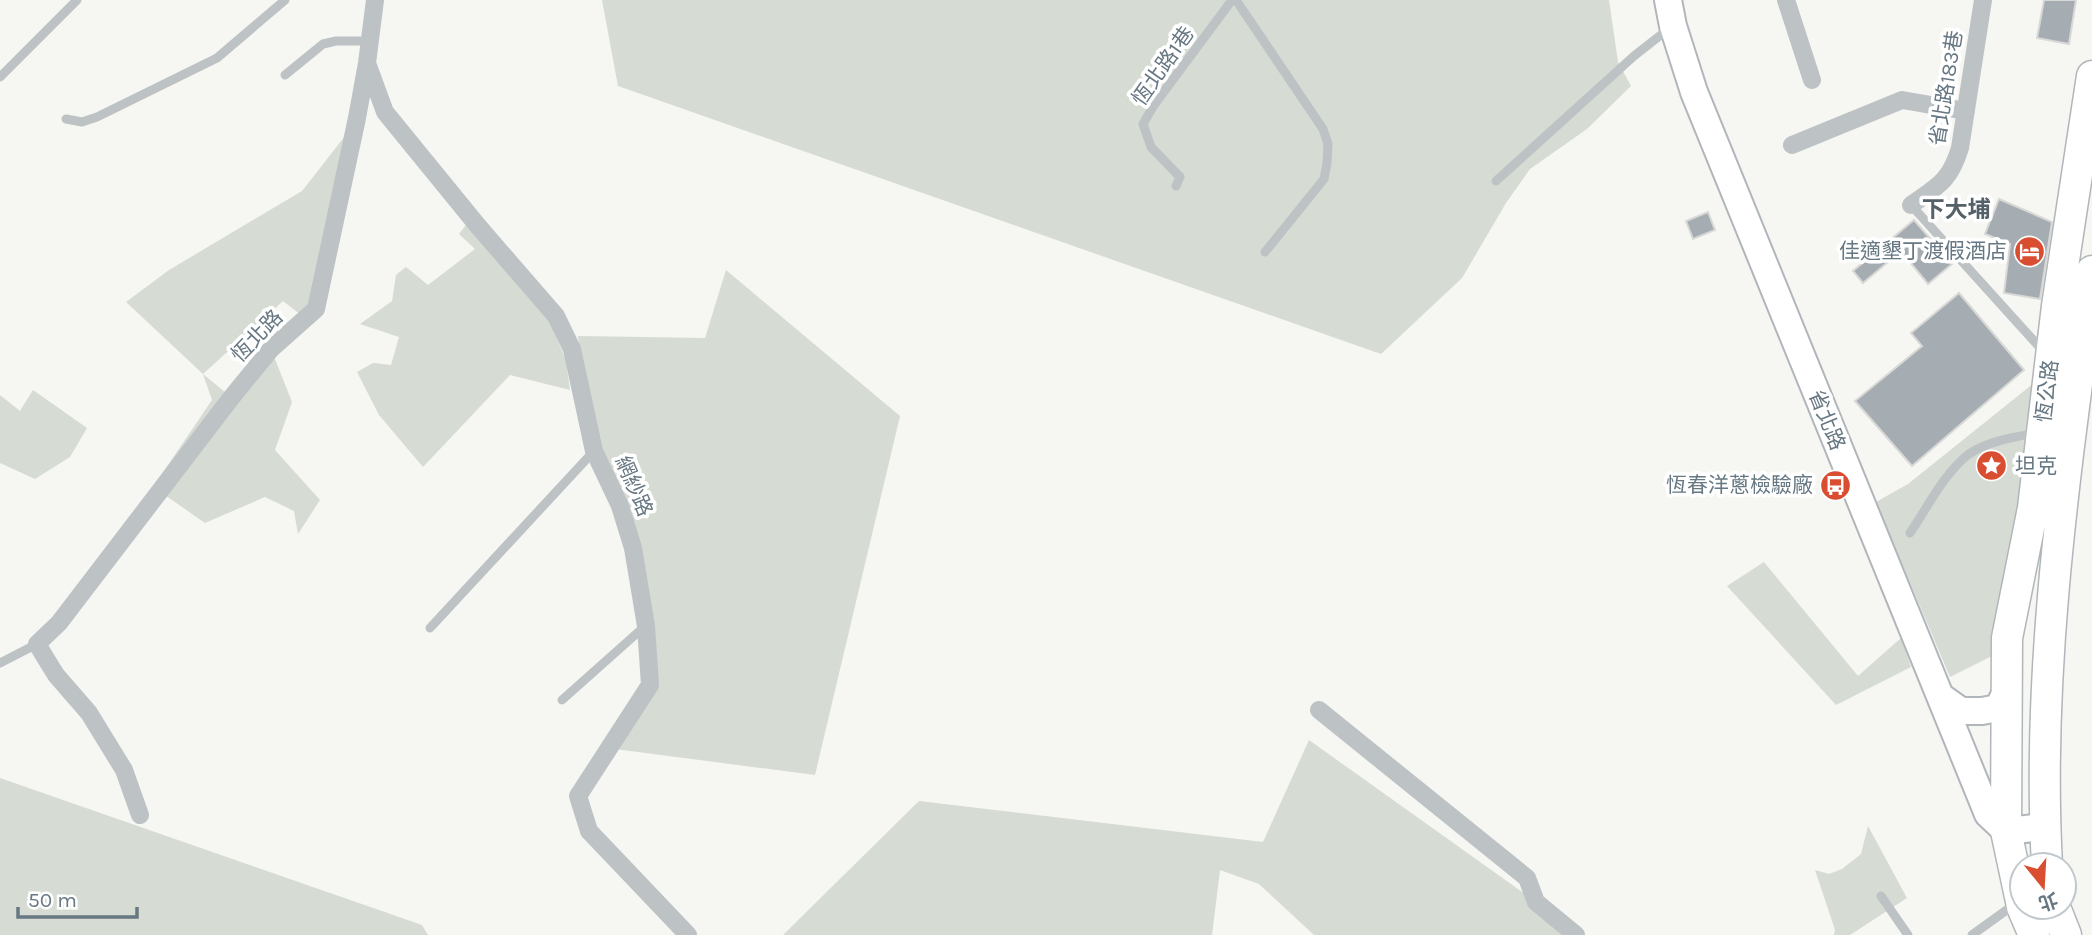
<svg xmlns="http://www.w3.org/2000/svg" width="2092" height="935" viewBox="0 0 2092 935" font-family="Karla,'Noto Sans TC',sans-serif">
<style>
.green{fill:#d6dbd3}
.building{fill:#a5adb3;stroke:#d8d8d6;stroke-width:2}
.lines{fill:none;stroke-linecap:round;stroke-linejoin:round}
.secondary-casing{stroke:#b0b6ba;stroke-width:30}
.primary-casing{stroke:#b1b6ba;stroke-width:33}
.service{stroke:#bdc2c5;stroke-width:9}
.minor{stroke:#bdc2c5;stroke-width:18}
.secondary{stroke:#fff;stroke-width:26}
.primary{stroke:#fff;stroke-width:30}
.labels{text-anchor:middle;stroke-width:7;stroke-linejoin:round;paint-order:stroke}
.street-label{font-size:21px;fill:#677883;stroke:#fff}
.poi-label{font-size:21px;fill:#677883;stroke:#fff;text-anchor:end}
.neighbourhood-label{font-size:23px;font-weight:bold;fill:#556168;stroke:#fff}
</style>
<rect width="100%" height="100%" fill="#f6f6f3"/>
<path class="green" d="M602 0H1609L1618 62 1631 86 1587 129 1530 169 1506 203 1462 278 1381 354 618 86Z
M349 131 305 318 283 301 203 374 231 397 271 349 292 402 275 450 320 500 298 534 294 511 265 497 205 523 162 493 151 490 212 400 203 374 126 302 169 270 302 191Z
M468 222 543 306 566 360 570 390 510 375 423 467 379 415 357 372 373 363 391 365 399 337 360 324 392 301 396 275 406 267 428 285 475 249 459 234Z
M726 270 900 416 815 775 607 748 650 685 646 626 600 463 594 451 578 336 705 338Z
M2039 379 1994 655 1950 677 1876 502 1908 484Z
M33 390 87 428 70 457 35 479 0 463V395L20 411Z
M1764 562 1858 676 1901 638 1911 667 1836 705 1727 586Z
M1309 740 1536 902 1576 935H1314L1259 884 1220 870 1212 935H783L919 801 1263 842Z
M0 778 422 925 428 935H0Z
M1868 826 1907 898 1850 935H1834L1835 930 1815 870 1829 874 1842 869 1861 854Z"/>
<path class="building" d="M2044 0H2076L2069 44 2037 38Z
M1999 199 2052 222 2040 299 2004 293 2010 244 1985 234Z
M1708 212 1715 230 1693 239 1686 221Z
M1914 220 1952 264 1928 284 1901 251 1863 283 1853 271Z
M1959 293 2024 370 1912 466 1855 401 1922 346 1911 333Z"/>
<g class="lines">
<defs>
<path id="secondary" d="M1668 0 1673 26 1694 92 1988 814 2006 831 2044 827
M1940 696 1961 711H1982L1998 708 2007 690"/>
<path id="primary" d="M2047 865C2036 667 2066 467 2092 271
M2022 906 2006 831 2007 638 2033 508 2057 306 2092 76
M2022 907 2034 935
M2055 907 2066 935"/>
</defs>
<use href="#secondary" class="secondary-casing"/>
<use href="#primary" class="primary-casing"/>
<path class="service" d="M1236 0 1323 129 1328 144 1327 163 1324 179 1265 252
M285 75 323 44 336 41H370
M0 77 77 0
M66 119 82 122 97 117 217 58 285 0
M1496 181 1634 56 1671 27
M1176 186 1180 177 1151 147 1143 124 1154 105 1232 0
M1911 205 2044 352
M1910 533C1927 508 1945 472 1969 454 1988 441 2014 437 2037 433
M430 628 594 451
M0 663 37 644
M562 700 644 627
M1881 896 1908 935
M1972 935 2015 904"/>
<path class="minor" d="M1786 0 1812 80
M367 63 385 112 478 226 556 316 572 349 594 451 620 506 633 548 646 626 650 685 578 796 589 831 688 935
M1792 145 1902 100 1966 111
M1911 205C1938 186 1950 181 1960 148L1983 0
M1319 710 1527 878 1536 902 1576 935
M140 815 124 770 89 713 56 675 37 644 59 623 231 398 271 349 316 309 357 118 367 63 375 0"/>
<use href="#secondary" class="secondary"/>
<use href="#primary" class="primary"/>
</g>
<defs>
<symbol id="hotel-disc" viewBox="-11 -11 22 22"><circle r="9.5" fill="#d94d31" stroke="#fff"/><path d="M-6-4.5h1.5V1H6V5H4.5V3h-9V5H-6ZM-4 0a1.8 1.8 0 1 1 3.6 0ZM.5 0V-2.5h3Q6-2.5 6 0Z" fill="#fff"/></symbol>
<symbol id="sight-disc" viewBox="-11 -11 22 22"><circle r="9.5" fill="#d94d31" stroke="#fff"/><path d="M0-6L1.8-2.2L6-1.7L2.9 1.2L3.7 5.4L0 3.3L-3.7 5.4L-2.9 1.2L-6-1.7L-1.8-2.2Z" fill="#fff"/></symbol>
<symbol id="bus-disc" viewBox="-11 -11 22 22"><circle r="9.5" fill="#d94d31" stroke="#fff"/><path d="M-5-6H5V4H4V6H2V4H-2V6H-4V4H-5ZM-3.5-4V0h7V-4ZM-3.5 1.2v1.5H-2V1.2ZM2 1.2v1.5H3.5V1.2Z" fill="#fff"/></symbol>
</defs>
<g fill-rule="evenodd">
<use href="#hotel-disc" x="2012" y="234" width="35" height="35"/>
<use href="#sight-disc" x="1974" y="448" width="35" height="35"/>
<use href="#bus-disc" x="1818" y="468" width="35" height="35"/>
</g>
<g class="labels">
<g class="street-label">
<text transform="translate(1163 66) rotate(-55)" y="7">恆北路1巷</text>
<text transform="translate(1946 88) rotate(-81)" y="7">省北路183巷</text>
<text transform="translate(257 336) rotate(-46)" y="7">恆北路</text>
<text transform="translate(2047 391) rotate(-83)" y="7">恆公路</text>
<text transform="translate(1827 420) rotate(68)" y="7">省北路</text>
<text transform="translate(634 486) rotate(67)" y="7">網紗路</text>
</g>
<g class="poi-label">
<text x="2007" y="258">佳適墾丁渡假酒店</text>
<text x="2015" y="473" text-anchor="start">坦克</text>
<text x="1813" y="492">恆春洋蔥檢驗廠</text>
</g>
<g class="neighbourhood-label">
<text x="1956" y="217">下大埔</text>
</g>
</g>
<g transform="translate(2043 886) rotate(162)"><circle r="33" fill="#ffffff" stroke="#c2c9cd" stroke-width="2"/>
<path d="M0-5L12 26L0 18L-12 26Z" fill="#d94d31"/>
<text y="-10" font-size="19" font-weight="bold" text-anchor="middle" fill="#677883">北</text>
</g>
<path d="M18 907v10h119v-10" fill="none" stroke="#677883" stroke-width="3.5"/>
<text x="28" y="907" font-size="21" fill="#677883" stroke="#ffffff" stroke-width="5" paint-order="stroke">50 m</text>
</svg>
